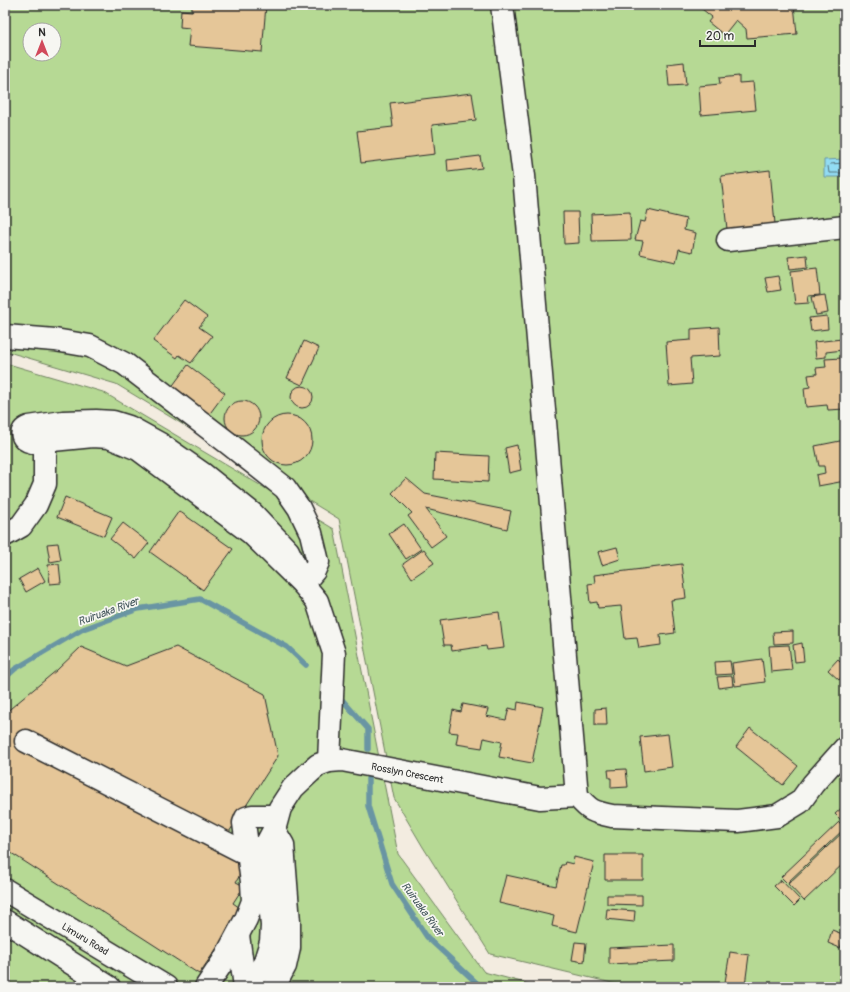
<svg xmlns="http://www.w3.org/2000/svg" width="850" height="992" viewBox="0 0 850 992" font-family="Pangolin,sans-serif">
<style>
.green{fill:#b6d994;stroke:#708260;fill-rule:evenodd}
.water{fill:#92dcf3;stroke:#6995a3}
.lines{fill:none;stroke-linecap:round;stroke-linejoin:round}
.shore{stroke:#54727b;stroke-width:1}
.stream{stroke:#6995a3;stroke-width:5.5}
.building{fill:#e5c698;stroke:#2b2b2b}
.minor-casing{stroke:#2b2b2b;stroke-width:25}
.major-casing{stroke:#2b2b2b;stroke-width:25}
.minor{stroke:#f6f6f2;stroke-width:22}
.major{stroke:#f6f6f2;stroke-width:22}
.labels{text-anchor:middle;stroke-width:3.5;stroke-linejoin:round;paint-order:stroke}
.street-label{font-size:10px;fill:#2b2b2b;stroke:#f6f6f2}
.water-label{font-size:11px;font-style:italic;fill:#45575d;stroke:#f6f6f2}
</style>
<rect width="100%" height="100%" fill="#f3ece0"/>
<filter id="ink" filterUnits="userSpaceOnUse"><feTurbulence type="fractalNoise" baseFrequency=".025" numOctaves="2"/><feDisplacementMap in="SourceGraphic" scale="8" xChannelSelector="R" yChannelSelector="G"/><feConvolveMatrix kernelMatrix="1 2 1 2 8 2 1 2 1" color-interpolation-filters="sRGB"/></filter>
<g filter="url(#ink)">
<path class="green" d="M5 5H845V987H629L490 954 423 847 394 798 339 519 116 384 5 351ZM30 30H54V54H30Z
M5 363 103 392 334 529 398 854 484 972 540 987H5Z"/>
<path class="water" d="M845 159V177H824V160Z"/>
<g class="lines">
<path class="shore" d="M845 163 830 164 828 166 829 173H845"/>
<path class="stream" d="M5 678 15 669 83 629 138 609 200 599 287 647 306 665
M338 695 368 729V749
M368 779V806L392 884 427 937 481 987"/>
</g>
<path class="building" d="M192 5H266L262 52 188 46 190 28 180 27 181 10 192 11Z
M697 5H794L797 34 747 38 746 29 736 20 724 35 708 22 712 17Z
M684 62 686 85 669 86 667 64Z
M739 76V83L753 82 756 110 701 115 699 86 720 84 719 78Z
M472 93 476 120 432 125 435 154 361 163 357 131 393 127 390 103Z
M480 156 482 168 448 172 447 160Z
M770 170 775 224 727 229 721 176Z
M648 210 686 219 684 230 696 233 692 252 679 249 676 262 640 254 643 241 635 240 640 221 645 222Z
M563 212H578L579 243 564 244Z
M630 212 631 240 592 241 591 214Z
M807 255 808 267 790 269 788 257Z
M817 268 820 295 808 296 809 303 795 304 791 271Z
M778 276 781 290 768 292 765 278Z
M825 295 828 313 816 315 812 297Z
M184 300 207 317 199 327 212 336 191 363 179 355 177 358 153 341Z
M827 316 828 329 811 331 809 318Z
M719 327 720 356 690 358 692 384 669 386 666 342 691 340V329Z
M842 339 843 350 826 352V357L816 358 814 342Z
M304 341 319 348 302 385 287 378Z
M842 358 844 378H845V395H844L845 409 828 410 827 405 806 407 804 388 810 387 808 375 817 374 816 368 826 367 825 359Z
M188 365 225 393 205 420 168 392Z
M291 397a11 11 0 1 1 22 0a11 11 0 1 1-22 0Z
M225 418a17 17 0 1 1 34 0a17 17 0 1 1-34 0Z
M262 440a25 25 0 1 1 50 0a25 25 0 1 1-50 0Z
M845 440V481L818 486 816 475 825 473 824 466H819L815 446Z
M517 445 521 470 509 473 505 448Z
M435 453 489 456 488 482 434 479Z
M406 478 425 494 511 511 507 529 426 509 446 536 431 547 408 516 412 513 392 493Z
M65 497 112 517 104 536 57 517Z
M179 511 233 549 203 590 150 552Z
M123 523 149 543 136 559 110 539Z
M404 524 421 549 406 559 389 534Z
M58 543 61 560 50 562 47 544Z
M617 547 620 559 602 565 598 552Z
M424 549 434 563 412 578 403 564Z
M59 564 61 583 50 584 48 565Z
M682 564 686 598 671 600 675 633 660 635 661 645 639 648 637 638 625 639 621 606 598 608 597 602 590 603 588 584 595 583 594 575Z
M38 568 45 581 26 592 19 579Z
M499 612 504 648 487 650 486 646 452 651 451 645H444L440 620Z
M793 631V643L774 644 773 632Z
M802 643 804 661 795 662 793 645Z
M789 645 792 670 771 672 769 646Z
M81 647 126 666 176 647 265 694 278 756 222 843 248 860 236 882 244 886 233 903 243 910 199 974 5 849V713L57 670Z
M762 659 765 682 735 686 732 663Z
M838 659 845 666V673L839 680 828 670Z
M730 661 732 674 716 675 715 662Z
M732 676 733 686 719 688 717 677Z
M518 702 543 707 532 763 499 757 502 742 484 738 482 748 456 744 458 733 449 732 453 710 461 712 463 704 488 709 486 716 506 720 509 708 517 710Z
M606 708 607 725H595V709Z
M750 728 798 766 783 785 736 747Z
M668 734 672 767 644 771 640 737Z
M626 769 628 787 611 788V778H609L608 770Z
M845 805V824L835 814Z
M839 822 845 828 787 883 781 877Z
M845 830V862L804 901 788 884Z
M605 855H643V880H605Z
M574 857 594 862 577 932 552 926 554 916 499 903 506 875 556 886 561 865H564L565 862 573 864Z
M781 880 800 900 794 906 774 886Z
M607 895H642V905L607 904Z
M607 909 635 911 634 922 606 919Z
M832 930 845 935 840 948 828 943Z
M575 942 586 943 584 962 572 960Z
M674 945V961L609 964V948Z
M730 952 749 955 745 985 725 982Z"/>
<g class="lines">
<defs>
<g id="minor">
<path d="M502 5 524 176 577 796C590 811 593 812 612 816L738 821 777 816 800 802 813 784 845 748"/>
<path d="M728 240 845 227"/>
<path d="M5 336 55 340 90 346 125 364 228 443 285 488 299 508 311 533 318 562 314 571 303 584"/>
<path d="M5 535 21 526 36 505 45 484V441"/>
<path d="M303 584 288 551 253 514 203 474 160 444 129 427 113 422 96 421 63 422 29 427C18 431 22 440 32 442L93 436 109 437 138 449 251 533 303 584 317 601 334 653 329 761"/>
<path d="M26 741 267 864"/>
<path d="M238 935 245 987"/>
<path d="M206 987 224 960 246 919 253 901 252 882 244 823 246 818 252 816H277"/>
<path id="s1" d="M247 987 264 964 271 942 272 926 266 845 274 830 280 808 293 788 310 772 318 765 329 761 342 760 540 798 577 796"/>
<path d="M274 987 285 966 289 948V922L283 845 274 830"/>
</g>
<g id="major">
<path id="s2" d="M5 890 166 987"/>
<path d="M5 921 109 987"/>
</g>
</defs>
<use href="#minor" class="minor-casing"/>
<use href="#major" class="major-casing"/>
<use href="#minor" class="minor"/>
<use href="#major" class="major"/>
</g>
</g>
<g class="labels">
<g class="street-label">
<text dy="4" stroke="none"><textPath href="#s1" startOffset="338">Rosslyn Crescent</textPath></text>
<text dy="4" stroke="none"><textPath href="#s2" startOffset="94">Limuru Road</textPath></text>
</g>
<g class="water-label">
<text transform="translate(108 611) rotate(-20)" y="4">Ruiruaka River</text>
<text transform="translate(423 909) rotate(54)" y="4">Ruiruaka River</text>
</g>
</g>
<rect width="850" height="992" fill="none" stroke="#f6f6f2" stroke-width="20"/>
<rect x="10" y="10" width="830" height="972" fill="none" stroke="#2b2b2b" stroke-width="1.5" filter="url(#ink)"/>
<g transform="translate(42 42)"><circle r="19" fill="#f6f6f2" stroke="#a5a5a2"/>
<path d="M0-3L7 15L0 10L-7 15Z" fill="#d1495b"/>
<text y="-6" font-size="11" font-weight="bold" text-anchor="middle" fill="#2b2b2b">N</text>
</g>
<path d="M700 40v6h55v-6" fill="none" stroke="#2b2b2b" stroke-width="2"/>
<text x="706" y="40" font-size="12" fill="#2b2b2b" stroke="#f6f6f2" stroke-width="3" paint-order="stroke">20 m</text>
</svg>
